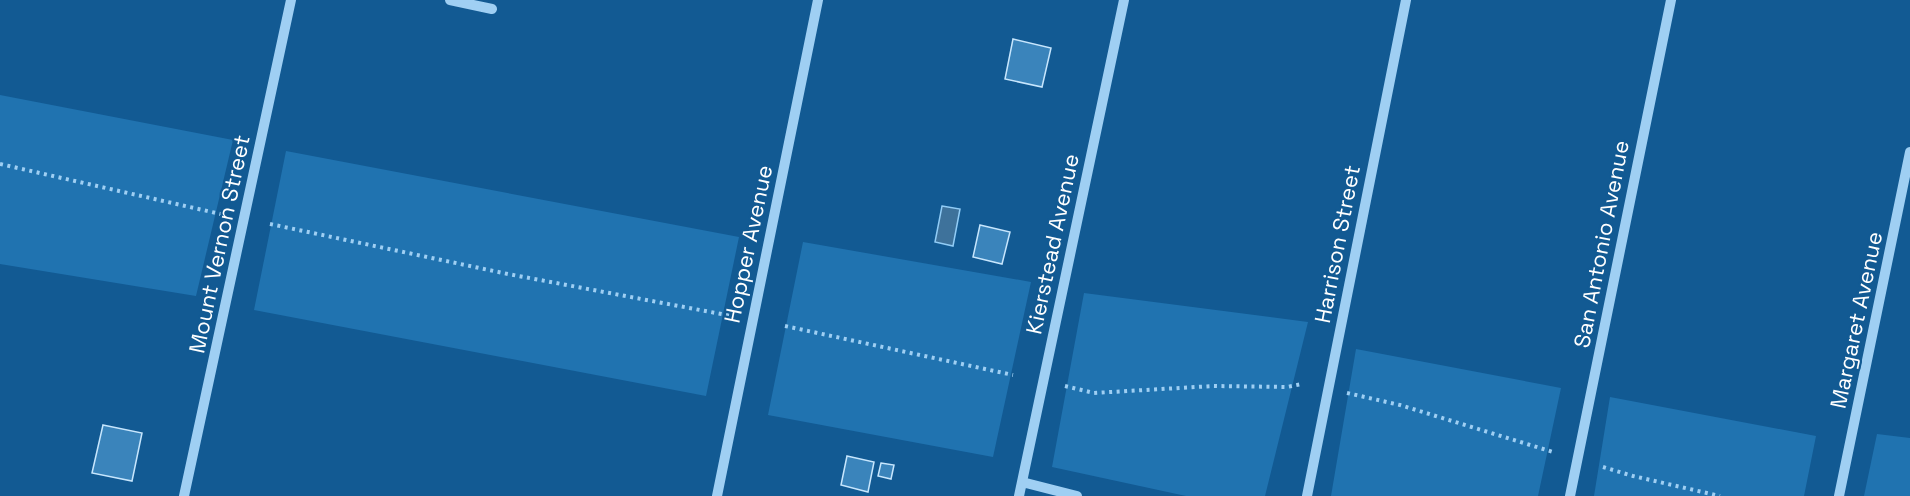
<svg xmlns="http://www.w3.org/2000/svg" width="1910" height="496" viewBox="0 0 1910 496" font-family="'Space Grotesk',sans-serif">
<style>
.green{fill:#2073b0}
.water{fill:#3e729b;stroke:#91ccf6;stroke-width:1.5}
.building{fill:#3a84bb;stroke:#c7e6fd;stroke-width:1.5}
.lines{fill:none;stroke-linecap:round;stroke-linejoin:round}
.path{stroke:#9fcff3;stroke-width:4;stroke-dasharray:3 4.5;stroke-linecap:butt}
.minor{stroke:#9fcff3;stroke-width:10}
.labels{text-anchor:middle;stroke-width:4.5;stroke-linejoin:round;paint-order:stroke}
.street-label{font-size:22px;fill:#fff;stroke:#125a93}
</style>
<rect width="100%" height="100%" fill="#125a93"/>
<path class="green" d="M0 95 233 140 196 296 0 264Z
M286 151 739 237 706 396 254 310Z
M803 242 1031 282 993 457 768 415Z
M1084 293 1308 322 1265 496H1186L1052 467Z
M1356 349 1561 388 1538 496H1331Z
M1610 397 1816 436 1804 496H1594Z
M1877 434 1910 438V496H1864Z"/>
<path class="water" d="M942 206 960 209 953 246 935 242Z"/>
<path class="building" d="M1013 39 1051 48 1042 87 1005 79Z
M980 225 1010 232 1002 264 973 257Z
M103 425 142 433 132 481 92 473Z
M847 456 874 462 868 492 841 485Z
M881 463 894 465 891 479 878 476Z"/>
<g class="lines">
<path class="path" d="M0 164 225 215
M270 224 508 274 732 316
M785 326 1013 375
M1065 386 1094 393 1213 386 1287 387 1302 384
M1347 393 1400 405 1553 452
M1603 467 1633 476 1720 496"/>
<path class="minor" d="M450 0 492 9
M1022 482 1077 496
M184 496 291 0
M717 496 818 0
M1019 496 1124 0
M1307 496 1406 0
M1570 496 1671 0
M1839 496 1910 152"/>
</g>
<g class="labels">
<g class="street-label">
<text transform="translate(219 244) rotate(-78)" y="8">Mount Vernon Street</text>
<text transform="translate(748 244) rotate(-78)" y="8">Hopper Avenue</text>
<text transform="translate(1052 244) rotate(-78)" y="8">Kierstead Avenue</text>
<text transform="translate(1337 244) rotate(-79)" y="8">Harrison Street</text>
<text transform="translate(1601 244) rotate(-79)" y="8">San Antonio Avenue</text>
<text transform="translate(1856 320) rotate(-78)" y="8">Margaret Avenue</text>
</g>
</g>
</svg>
